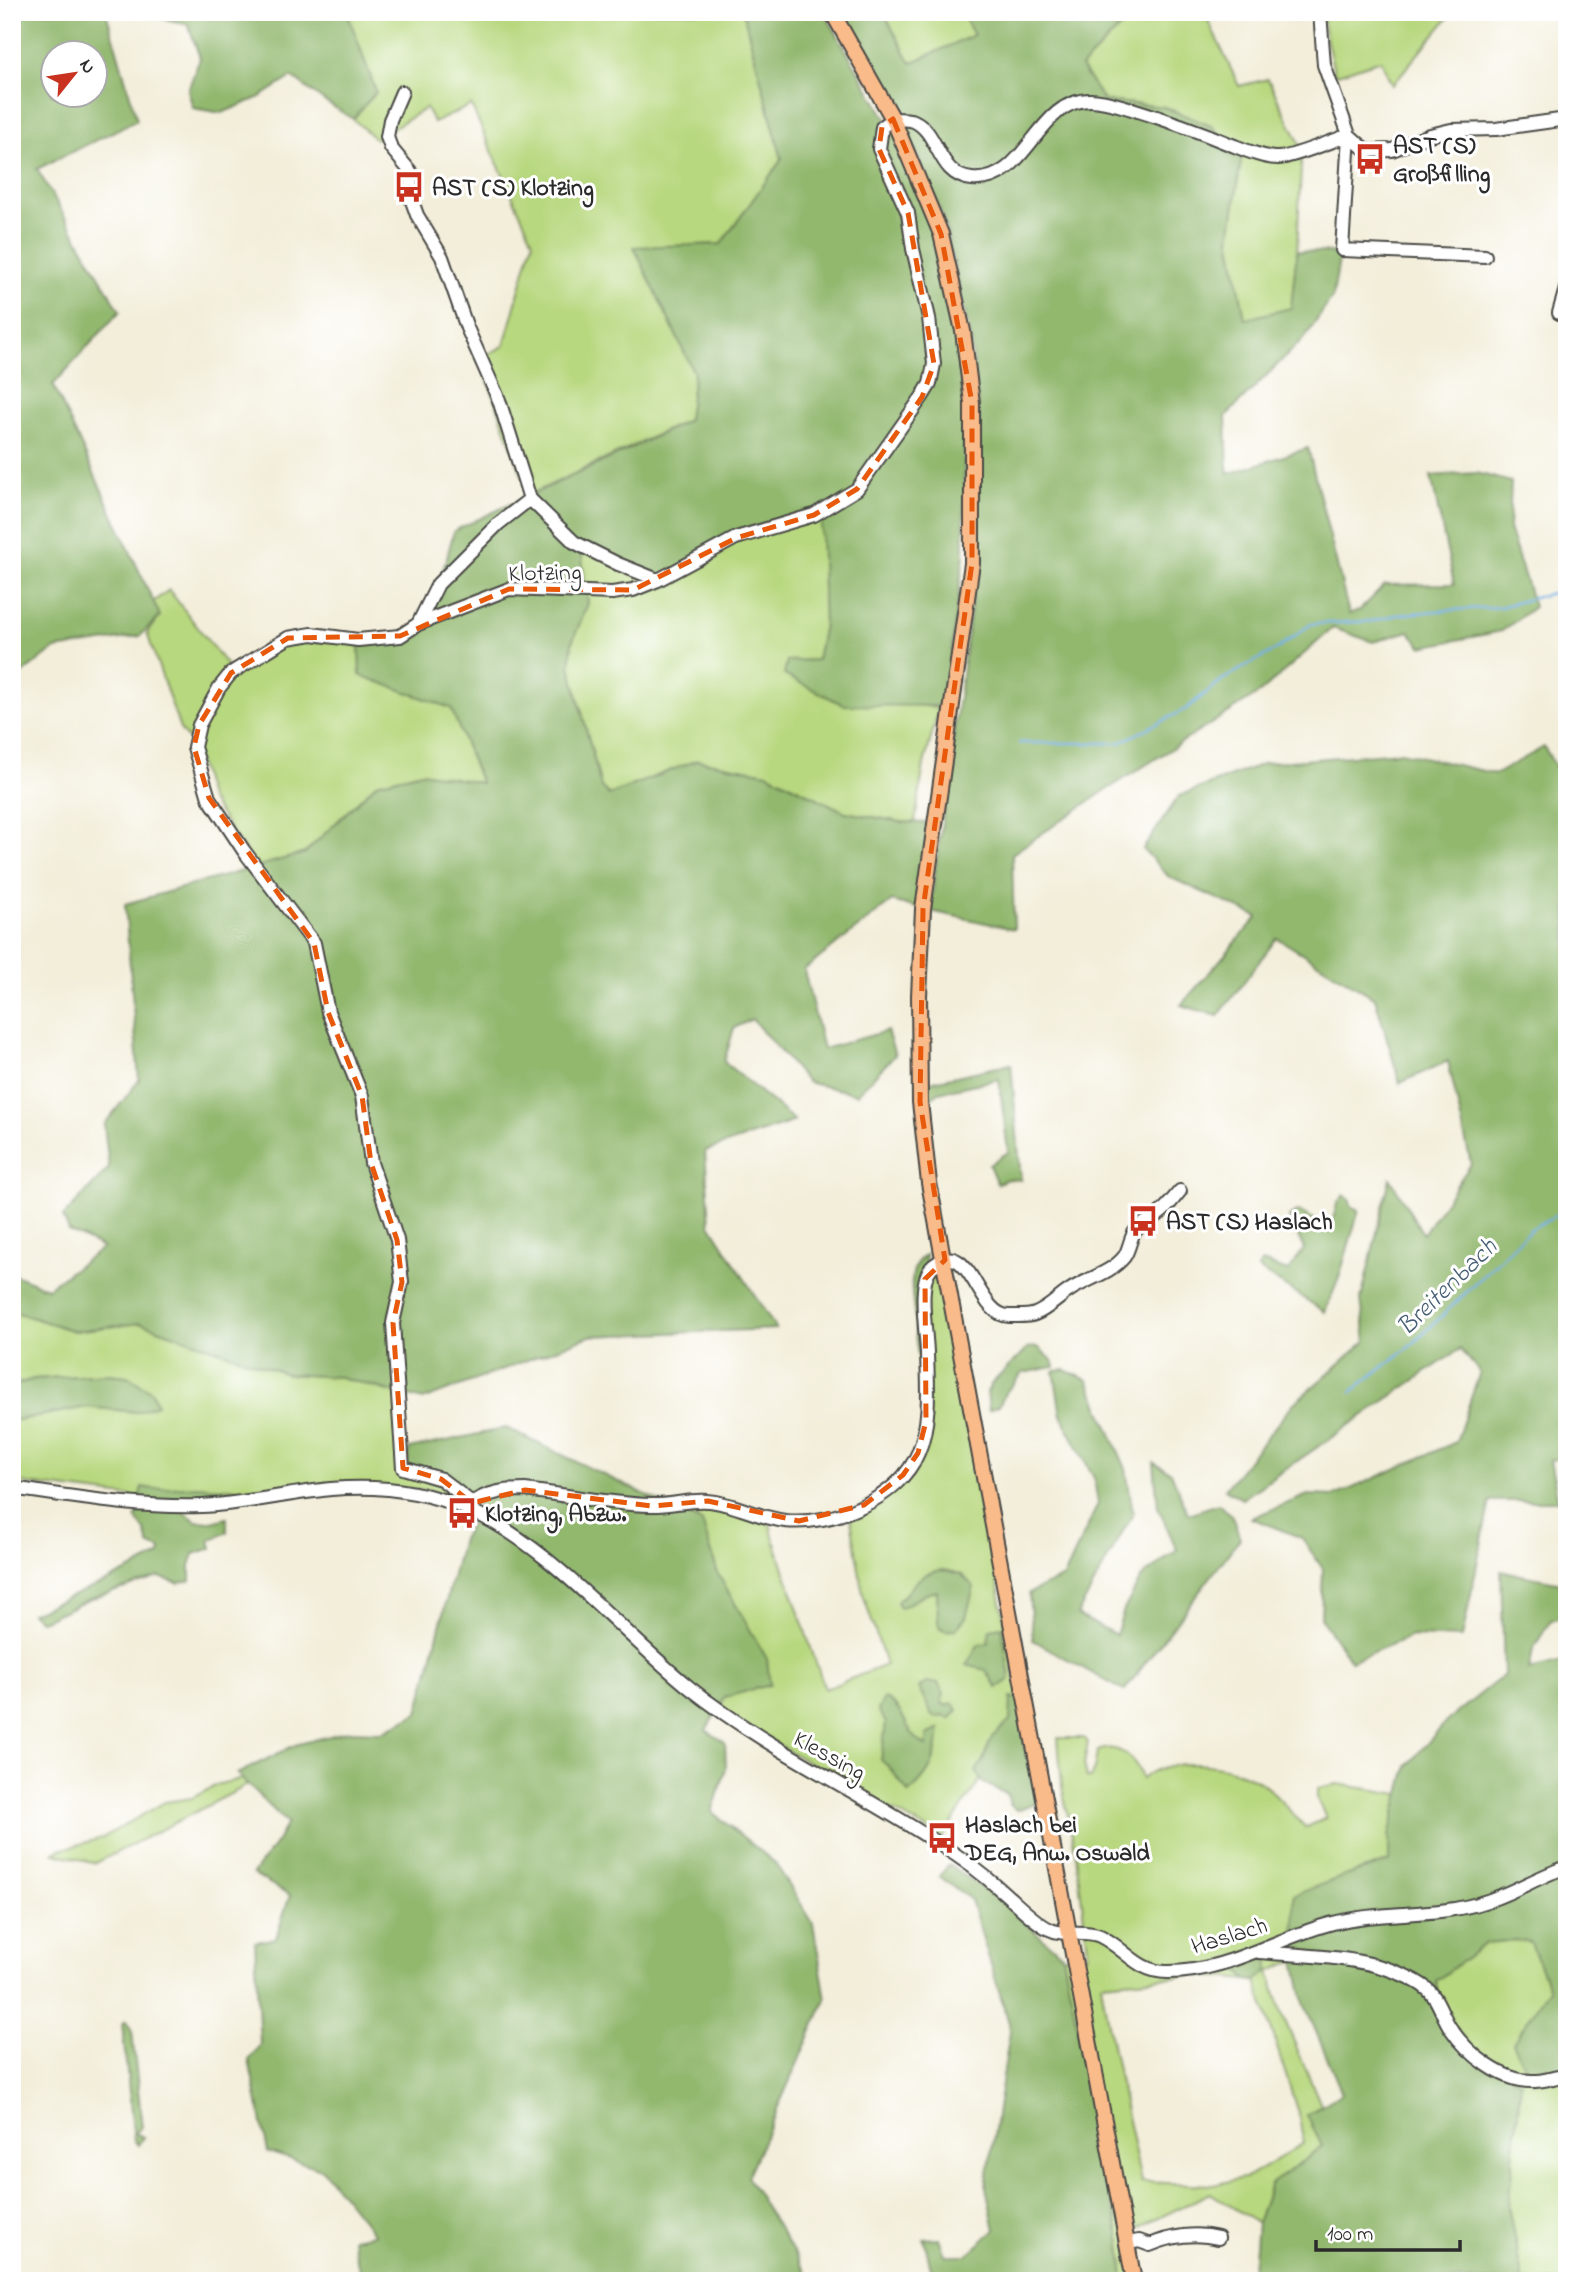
<svg xmlns="http://www.w3.org/2000/svg" width="1579" height="2293" viewBox="0 0 1579 2293" font-family="'Indie Flower',sans-serif">
<style>
.green{fill:#b8d87f;stroke:#728255;stroke-width:2;fill-rule:evenodd}
.forest{fill:#92b86e;stroke:#5e724c;stroke-width:2;fill-rule:evenodd}
.lines{fill:none;stroke-linecap:round;stroke-linejoin:round}
.stream{stroke:#70ade2;stroke-width:2.5}
.minor-casing{stroke:#494845;stroke-width:16}
.major-casing{stroke:#494845;stroke-width:18}
.minor{stroke:#fff;stroke-width:12}
.major{stroke:#fabb8b;stroke-width:14}
.marked{fill:none;stroke:#e8590c;stroke-width:5;stroke-dasharray:14 9;stroke-linejoin:round}
.labels{text-anchor:middle;stroke-width:6;stroke-linejoin:round;paint-order:stroke}
.poi-label{font-size:24px;font-weight:bold;fill:#2b2b2b;stroke:#fff;text-anchor:start}
.street-label{font-size:24px;fill:#2b2b2b;stroke:#fff}
.water-label{font-size:26px;font-style:italic;fill:#475f74;stroke:#fff}
</style>
<rect width="100%" height="100%" fill="#fff"/>
<filter id="ink" filterUnits="userSpaceOnUse"><feTurbulence type="fractalNoise" baseFrequency=".0143" numOctaves="2"/><feDisplacementMap in="SourceGraphic" scale="14" xChannelSelector="R" yChannelSelector="G"/><feConvolveMatrix kernelMatrix="1 2 1 2 8 2 1 2 1" color-interpolation-filters="sRGB"/></filter>
<filter id="wash" filterUnits="userSpaceOnUse"><feTurbulence type="fractalNoise" baseFrequency=".00686" numOctaves="4" result="noise"/><feDisplacementMap in="SourceGraphic" scale="28" xChannelSelector="R" yChannelSelector="G"/><feGaussianBlur stdDeviation="1.57" result="paint"/><feColorMatrix in="noise" values="0 0 0 0 0 0 0 0 0 0 0 0 0 0 0 0 0 1.4 0 .05"/><feComposite in="paint" operator="in"/></filter>
<g filter="url(#wash)">
<rect width="100%" height="100%" fill="#f3eeda"/>
<path class="green" d="M347 12H743L782 159 721 244 635 248 694 373 688 420 529 495 480 358 504 346 533 241 471 105 434 123 426 108 375 139 353 119 376 92Z
M883 12H961L975 35 911 63Z
M1135 12H1204L1239 86 1268 79 1302 148 1297 251 1291 309 1245 320 1230 238 1242 154 1211 126 1164 107 1104 101 1081 67Z
M1323 12H1453L1392 85 1381 60 1335 75 1324 29Z
M814 516 821 523 824 625 817 660 787 661 924 706 939 708 924 764 915 822H901L845 812 767 773 697 760 609 795 601 787 570 666 572 642 588 603 580 549 737 539Z
M169 590 232 672 288 638 359 640 360 675 451 708 481 784 422 772 377 783 305 853 256 867 209 798 194 747 180 729 147 633 160 616 153 602Z
M940 1270 1022 1716 942 1838 741 1724 718 1709 725 1697 769 1685 767 1660 718 1574 702 1522 673 1506 716 1501 769 1519 774 1540 825 1689 886 1665 863 1594 850 1514 900 1481 923 1439V1284Z
M12 1311 74 1331 141 1323 287 1374 340 1377 398 1394 400 1469 438 1482 459 1500 428 1490 159 1500 12 1482V1421L87 1407 137 1412 157 1405 152 1392 127 1376 107 1374 34 1379 12 1385Z
M1058 1738H1084L1088 1742 1084 1764 1087 1778H1091C1096 1769 1094 1760 1098 1751 1119 1742 1137 1760 1142 1779 1170 1754 1234 1763 1264 1785 1279 1797 1292 1814 1305 1828L1326 1818 1317 1799V1788L1337 1784 1400 1794 1389 1836V1862L1347 1875 1295 1960 1269 1972 1283 2016 1321 2105 1307 2115 1322 2146 1271 2184 1257 2223 1210 2193 1132 2231 1138 2281H1124L1121 2244 1063 1956H1087L1088 1950 1076 1855 1062 1787ZM1198 1975 1256 1981 1298 2113 1304 2143 1248 2177 1213 2185 1141 2182C1128 2116 1111 2051 1101 1983Z
M242 1779 248 1785 96 1863 54 1853 59 1850 102 1838 165 1802 192 1798 219 1784Z
M1517 1940 1531 1943 1549 1989 1513 2043 1567 2074V2281H1523L1508 2207 1521 2082 1497 2072 1443 2016 1436 1981 1486 1943Z"/>
<path class="forest" d="M12 12H106L137 120 37 169 120 311 53 385 160 616 140 636 55 649 12 681ZM52 52H94V94H52Z
M134 12H347L376 92 353 119 324 101 292 77 260 97 222 113 193 108 188 90 200 58 188 24Z
M743 12H824L899 141 932 227 956 337 964 409V555L944 706 844 705 784 675 787 661 817 660 824 625 821 524 814 516 737 539 660 582 581 549 588 603 572 642 570 666 601 787 609 795 697 760 767 773 845 812 901 822 929 823 917 908 892 901 804 970 823 1049 887 1031 895 1055 857 1094 807 1082 752 1019 734 1028 724 1062 795 1121 705 1151 710 1224 776 1329 590 1336 423 1400 340 1377 287 1374 141 1323 74 1331 12 1311V1274L47 1288 103 1248 69 1231 63 1217 109 1168 104 1125 139 1080 125 904 305 853 377 783 422 772 481 783 451 708 360 675 359 640C371 639 391 641 402 635 434 620 445 563 454 531 532 493 611 460 688 420L694 373 634 247 721 244 782 159Z
M843 12H883L911 63 974 35 961 12H1135L1081 67 1104 101 1164 107 1211 126 1242 154 1230 238 1245 319 1291 308 1297 251 1340 253 1333 296 1306 336 1226 416 1228 474 1308 448 1349 614 1360 610 1385 585 1454 584 1431 476 1477 473 1511 482 1509 528 1534 607 1502 631 1422 647 1409 631 1373 642 1333 628 1261 692 1100 794 1012 854 1014 929 930 911 976 571 980 428 971 340 944 220 917 153 890 96Z
M1544 747 1567 785V1457L1550 1460 1558 1501H1490L1462 1638 1412 1636 1351 1661 1321 1619 1323 1569 1302 1538 1251 1518 1308 1495 1335 1496 1456 1442 1480 1372 1460 1349 1242 1499 1225 1489 1294 1403 1366 1341 1361 1299 1390 1178 1423 1234 1471 1164 1448 1061 1400 1083 1375 998 1277 938 1218 1016 1181 1005 1258 917 1169 877 1143 849 1179 796 1265 763 1401 752 1496 774Z
M1011 1064 1021 1180 1007 1179 997 1184 989 1165 1008 1152 999 1079 939 1092 929 1099V1082Z
M1344 1195 1349 1199 1352 1207 1359 1210 1339 1278 1325 1312 1258 1269 1262 1262 1288 1271 1304 1249 1289 1217 1297 1211 1331 1227 1337 1204Z
M926 1255 918 1333 924 1381 920 1377C920 1362 916 1347 915 1332 915 1327 916 1321 915 1316 912 1297 906 1265 926 1255Z
M1038 1347 1052 1360 1054 1367 1023 1373 1005 1393 999 1406 989 1410 987 1392 992 1383 1028 1348Z
M1065 1370 1088 1380 1126 1469 1133 1513 1077 1615 1116 1635 1124 1610 1141 1578 1177 1550 1158 1507 1154 1463 1171 1472 1188 1514 1218 1504 1231 1514 1240 1538 1124 1691 1033 1640 1029 1593 1064 1577 1098 1504 1094 1478 1061 1415 1054 1371Z
M107 1374 127 1376 152 1392 157 1405 137 1412 87 1407 12 1421V1386L34 1379Z
M506 1428 702 1522 718 1574 767 1659 770 1685 725 1697 706 1730 725 1743 726 1769 712 1812 775 1863 813 1923 826 1999 747 2177 811 2281H416C407 2277 402 2279 393 2280 360 2285 356 2265 352 2238L374 2234 322 2169 268 2152 249 2060 260 2045 255 1942 276 1938 290 1895 253 1874 277 1841 287 1823 237 1774 295 1745 349 1731 382 1732 418 1713 462 1539 480 1507 443 1478 407 1465 409 1449Z
M196 1486 240 1489 243 1492 241 1498 234 1500 138 1502 142 1487 154 1489Z
M144 1509 183 1511 196 1521 212 1522 227 1518V1532L210 1540 212 1548 194 1554 190 1565V1581L178 1583 159 1577 88 1600 41 1621 31 1613 108 1581 160 1555 161 1549 149 1545 145 1531 135 1517Z
M945 1570 961 1574 974 1587 966 1617 956 1629 947 1631 940 1628 938 1622 937 1591 926 1594 900 1608 897 1602C915 1586 918 1571 945 1570Z
M1501 1571 1567 1584V1616L1551 1620 1533 1649 1529 1670 1567 1661V2074L1532 2082 1513 2043 1549 1989 1531 1943 1516 1940 1486 1943 1436 1981 1443 2016 1465 2043 1521 2082 1508 2207 1523 2281H1252L1257 2223 1271 2184 1322 2146 1307 2115 1342 2093 1304 2003 1295 1960 1294 1895 1347 1875 1389 1862V1836L1407 1766 1447 1721 1504 1675Z
M1002 1627 1010 1679 997 1688 986 1670 966 1665 978 1645 988 1643 990 1629Z
M927 1683H938L944 1694 941 1703 948 1706 952 1703 958 1710 950 1719 943 1716 936 1718 931 1715C931 1707 922 1698 919 1687Z
M1011 1697 1017 1698 1023 1707 1024 1745 1038 1802 1017 1810 1010 1805 1007 1794 983 1783 976 1771 982 1762 992 1737 1010 1721Z
M884 1699C908 1708 903 1735 927 1746V1735L940 1729C935 1760 933 1772 909 1793 899 1782 893 1769 881 1760L886 1723 878 1710Z
M949 1865 998 1899 1063 1956 1121 2244 1124 2281H934L924 2239 939 2238 945 2255H967L995 2230 986 2187 1010 2031 1009 2023 971 1900 939 1876Z
M1253 1957 1269 1960 1268 1971 1256 1981 1247 1980 1233 1963Z
M126 2021 132 2031 142 2127 135 2133 143 2137 138 2145 134 2141 122 2024Z"/>
<g class="lines">
<path class="stream" d="M1019 743H1119L1186 709 1222 680 1280 647 1311 624 1373 621 1396 615 1435 611 1500 607 1567 589
M1351 1392 1414 1343 1531 1229 1567 1209"/>
</g>
</g>
<g filter="url(#ink)">
<g class="lines">
<defs>
<path id="minor" d="M1320 12 1324 65 1349 135 1342 250 1485 256
M402 92 390 120 387 137 391 148 410 171 412 201 417 215 442 257 467 328 499 400 530 499 498 524 438 584 418 624 509 589 612 593 633 590 658 580 736 538 814 515 857 489 922 397 930 384 934 364 929 318 913 249 908 213 879 149 882 127 893 119C899 119 908 119 914 121 940 133 937 176 972 179 1027 184 1036 100 1090 100 1104 100 1118 105 1132 109 1164 119 1196 130 1227 143 1243 149 1262 158 1278 158 1290 158 1335 140 1349 135
M1349 135 1367 151 1392 150 1430 135 1451 130 1496 129 1567 119
M1559 313 1567 285
M530 499 574 542 618 564 658 580
M418 624 400 636 358 640 312 634 288 638 231 673 219 688 199 725 194 747 209 798 244 851 314 943 328 1012 362 1096 371 1163 397 1240 402 1282 393 1323 403 1468 441 1479 472 1503 469 1510
M12 1488C75 1497 138 1508 202 1506 246 1504 288 1493 331 1489 377 1485 425 1491 467 1509 549 1544 620 1632 690 1688 767 1749 857 1790 939 1844 962 1858 982 1873 1002 1891 1015 1902 1034 1922 1049 1929 1064 1937 1084 1929 1100 1936 1125 1948 1137 1972 1167 1972 1225 1973 1278 1937 1333 1923 1383 1910 1438 1918 1487 1901 1515 1892 1539 1876 1567 1867
M472 1503C488 1492 505 1490 525 1490 566 1495 609 1504 650 1505 670 1506 689 1499 708 1501 734 1503 759 1518 785 1521 832 1526 899 1499 918 1453 931 1423 928 1386 927 1354 927 1333 916 1280 933 1266 971 1234 976 1316 1009 1316 1017 1316 1027 1317 1035 1314 1048 1309 1059 1297 1070 1290 1087 1279 1111 1273 1124 1257 1130 1249 1130 1235 1137 1229 1143 1223 1152 1220 1159 1214 1167 1208 1173 1199 1180 1191
M1259 1952C1313 1957 1375 1955 1422 1985 1439 1996 1440 2013 1451 2029 1468 2054 1503 2083 1535 2081 1546 2081 1556 2076 1567 2076
M1128 2243 1139 2241 1150 2245C1171 2236 1196 2232 1218 2238"/>
<path id="major" d="M832 12 893 119 941 234 963 331 972 403V563L923 909 919 996 920 1102 929 1183 1134 2281"/>
</defs>
<use href="#minor" class="minor-casing"/>
<use href="#major" class="major-casing"/>
<use href="#minor" class="minor"/>
<use href="#major" class="major"/>
</g>
</g>
<path class="marked" d="M893 119 941 234 972 403V563L923 909 920 1102 945 1260 925 1279 926 1421 918 1453 903 1475 864 1505 799 1521 708 1501 652 1506 525 1490 472 1503 441 1479 403 1468 393 1323 402 1282 397 1240 371 1163 362 1096 328 1012 314 943 209 798 194 747 199 725 231 673 288 638 400 636 509 589 633 590 736 538 814 515 857 489 922 397 934 364 908 213 879 149 882 127Z"/>
<defs>
<symbol id="bus-bare" viewBox="-9 -9 18 18"><path d="M-5-6H5V4H4V6H2V4H-2V6H-4V4H-5ZM-3.5-4V0h7V-4ZM-3.5 1.2v1.5H-2V1.2ZM2 1.2v1.5H3.5V1.2Z" fill="#c8321e" stroke="#fff" stroke-width="2.5" paint-order="stroke"/></symbol>
</defs>
<g fill-rule="evenodd">
<use href="#bus-bare" x="1348" y="137" width="44" height="44"/>
<use href="#bus-bare" x="387" y="165" width="44" height="44"/>
<use href="#bus-bare" x="1121" y="1199" width="44" height="44"/>
<use href="#bus-bare" x="440" y="1491" width="44" height="44"/>
<use href="#bus-bare" x="920" y="1816" width="44" height="44"/>
</g>
<g class="labels">
<g class="poi-label">
<text x="1393" y="153">AST (S)<tspan x="1393" dy="28">Großfilling</tspan></text>
<text x="432" y="195">AST (S) Klotzing</text>
<text x="1166" y="1229">AST (S) Haslach</text>
<text x="485" y="1521">Klotzing, Abzw.</text>
<text x="965" y="1832">Haslach bei<tspan x="965" dy="28">DEG, Anw. Oswald</tspan></text>
</g>
<g class="street-label">
<text transform="translate(545 572) rotate(-1)" y="8">Klotzing</text>
<text transform="translate(830 1755) rotate(29)" y="8">Klessing</text>
<text transform="translate(1229 1935) rotate(-17)" y="8">Haslach</text>
</g>
<g class="water-label">
<text transform="translate(1446 1286) rotate(-44)" y="9">Breitenbach</text>
</g>
</g>
<rect width="1579" height="2293" fill="none" stroke="#fff" stroke-width="42"/>
<g transform="translate(74 74) rotate(60)"><circle r="33" fill="#ffffff" stroke="#aaaaaa" stroke-width="2"/>
<path d="M0-5L12 26L0 18L-12 26Z" fill="#c8321e"/>
<text y="-10" font-size="19" font-weight="bold" text-anchor="middle" fill="#2b2b2b">N</text>
</g>
<path d="M1316 2240v10h144v-10" fill="none" stroke="#2b2b2b" stroke-width="3.5"/>
<text x="1327" y="2240" font-size="21" fill="#2b2b2b" stroke="#ffffff" stroke-width="5" paint-order="stroke">100 m</text>
</svg>
